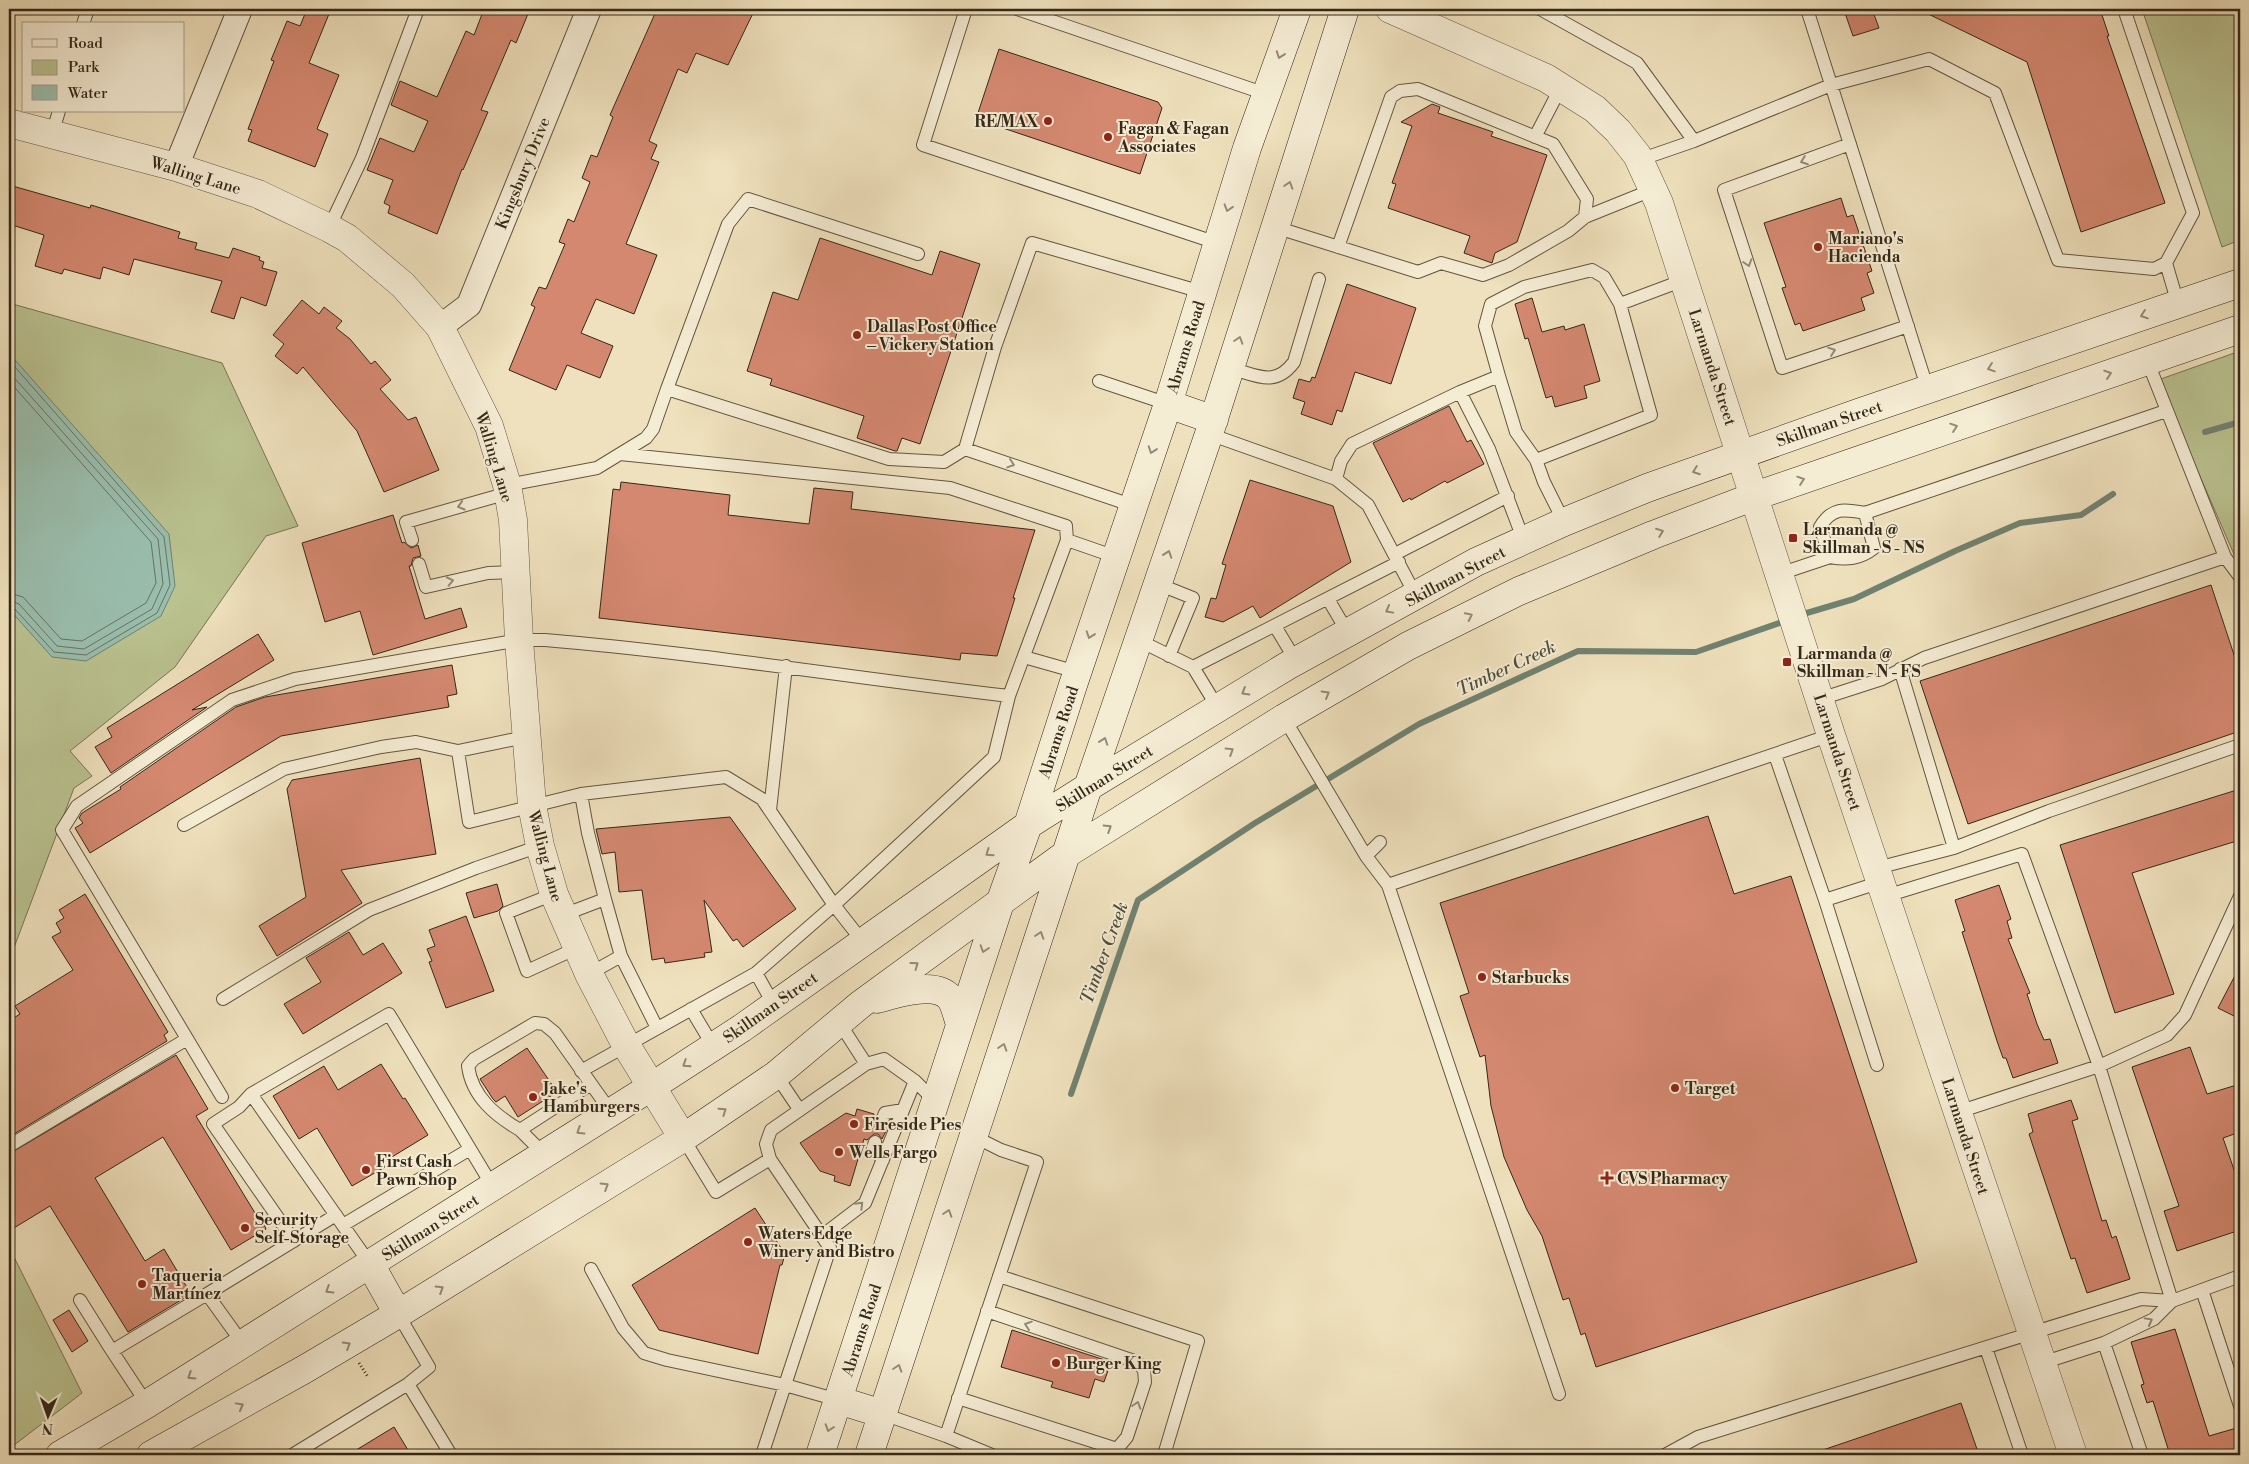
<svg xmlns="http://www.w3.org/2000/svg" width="2249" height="1464" viewBox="0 0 2249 1464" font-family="'Libre Bodoni',serif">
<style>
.green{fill:#bac290;stroke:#777554}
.water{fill:#9abead;stroke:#718271}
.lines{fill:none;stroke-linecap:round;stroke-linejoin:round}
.shore{stroke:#677362;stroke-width:1}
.stream{stroke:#718271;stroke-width:6}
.building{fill:#d48870;stroke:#342818}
.service-casing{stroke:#635641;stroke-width:14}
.minor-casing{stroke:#635641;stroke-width:26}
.tertiary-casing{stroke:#635641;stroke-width:29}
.secondary-casing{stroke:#342818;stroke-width:29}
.path{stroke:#342818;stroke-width:3;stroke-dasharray:1 2.5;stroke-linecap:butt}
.service{stroke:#f5ecd4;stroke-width:12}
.minor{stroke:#f5ecd4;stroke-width:24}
.tertiary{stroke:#f5ecd4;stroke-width:28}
.secondary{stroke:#f5ecd4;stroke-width:28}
.oneway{stroke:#948a76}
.poi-dot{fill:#8f2418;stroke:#f5ecd4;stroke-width:2}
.labels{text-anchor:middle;stroke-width:4;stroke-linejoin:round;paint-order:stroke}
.poi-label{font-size:16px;font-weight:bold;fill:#342818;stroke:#f5ecd4;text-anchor:start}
.street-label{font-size:16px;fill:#342818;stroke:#f5ecd4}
.water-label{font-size:18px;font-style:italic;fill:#4e4e3d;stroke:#f5ecd4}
</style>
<rect width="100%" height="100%" fill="#efe1bd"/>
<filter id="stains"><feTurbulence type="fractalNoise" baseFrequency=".004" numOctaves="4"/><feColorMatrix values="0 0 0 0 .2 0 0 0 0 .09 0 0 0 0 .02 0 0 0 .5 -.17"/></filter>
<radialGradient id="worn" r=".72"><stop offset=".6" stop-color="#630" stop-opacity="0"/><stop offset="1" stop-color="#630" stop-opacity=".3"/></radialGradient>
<path class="green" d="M2142 9H2240V240L2222 247Z
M9 303 222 363 298 526 266 536 175 667 70 751 92 776 74 788 9 961Z
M2240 351V568L2158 380Z
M9 1247 82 1393 9 1449Z"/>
<path class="water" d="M9 360 16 361 169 534 175 586 161 616 86 661 52 657 9 609Z"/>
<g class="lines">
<path class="shore" d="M9 365 15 367 164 537 170 585 157 613 86 655 54 652 14 608 9 606
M9 372 158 539 163 584 152 609 84 649 57 646 19 604 9 600
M9 381 151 542 156 583 146 603 82 641 61 639 23 597 9 593"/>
<path class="stream" d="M2205 432 2240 422
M1800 615 1854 599 1955 551 2020 523 2081 515 2113 494
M1071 1094 1138 900 1255 823 1419 724 1578 651 1696 652 1788 620"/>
</g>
<path class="building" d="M307 9H331L309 63 339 75 317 129 328 134 315 167 248 141 252 130 248 129 274 61 271 60 287 21 300 26Z
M484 9H530L516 43 511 40 481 110 488 112 463 170 462 169 437 234 388 213 390 206 384 203 393 180 367 170 380 138 414 152 428 121 391 105 400 81 437 97 466 31 474 35Z
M657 9H755L728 65 696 53 687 73 678 69 649 141 657 145 651 159 659 162 626 244 657 255 634 314 596 299 581 333 613 346 600 378 567 365 556 390 509 370 535 307 531 305 539 287 546 289 565 244 559 242 568 219 574 222 590 182 582 178 591 155 597 157 613 117 610 115Z
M1854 9H1872L1879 28 1853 36 1845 13Z
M1918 9H2100L2109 36H2107L2165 203 2081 232 2027 62Z
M999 49 1158 102 1162 108 1140 174 976 119Z
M1432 104 1440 107 1438 113 1493 132 1491 136 1547 155 1517 242 1495 253 1492 263 1464 253 1470 236 1388 208 1396 184 1392 183 1412 126 1401 122Z
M9 185 90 208 91 205 180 232 178 238 197 243 195 249 229 258 233 248 260 257 259 260 264 262 262 268 277 272 266 306 241 297 234 319 211 312 222 281 134 259 129 275 103 267 100 279 64 269 62 274 35 266 44 235 9 224Z
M1841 198 1847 217 1853 215 1872 271 1867 273 1874 293 1861 298 1865 310 1803 331 1800 323 1795 325 1782 288 1786 287 1764 223Z
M820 238 932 275 940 251 980 264 920 444 902 438 897 451H895L857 438 864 416 770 385 772 379 747 371 773 292 798 300Z
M1347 284 1416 308 1391 384 1355 372 1342 412 1337 410 1332 425 1301 414 1305 402 1293 398 1299 379 1310 382 1312 377 1315 378Z
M1532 298 1542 332 1564 326 1565 330 1584 324 1600 381 1584 386 1587 398 1555 407 1552 396 1546 398 1528 338 1525 339 1515 304Z
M302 300 319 314 324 307 342 321 336 328 350 339 371 364 375 361 391 380 380 389 408 420 416 417 439 470 384 492 357 431 303 367 297 374 275 356 284 344 273 335Z
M1449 406 1467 442 1471 440 1484 464 1447 483 1445 481 1411 500 1410 498 1403 502 1373 443Z
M1250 480 1333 506 1351 562 1260 618 1253 606 1223 622 1205 617 1211 598 1216 599 1226 565 1222 564Z
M621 482 730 495 728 515 809 524 814 488 853 492 851 509 1035 530 1013 598H1015L997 656 961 653 960 660 936 657 599 618 613 489 620 490Z
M393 515 402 543 404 542 411 548 418 545 421 556 413 558 411 566H409L425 619 461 608 467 627 373 655 360 611 325 622 302 543Z
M2211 585 2240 673V731L1968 824 1920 681Z
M258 634 274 660 192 710 207 707 111 773 95 747 112 737 107 728Z
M452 665 457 694 447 696 449 707 281 736 90 853 75 828 83 823 79 818 82 813 121 789 120 787 236 707 265 697Z
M420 758 436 854 341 870 362 903 277 956 259 926 306 897 287 789 292 780Z
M2240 789V840L2132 873 2174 994 2115 1013 2060 845Z
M1708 816 1734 894 1791 876 1917 1262 1596 1367 1585 1333 1581 1335 1569 1298 1563 1300 1542 1236 1527 1210 1504 1157 1491 1106 1485 1055 1480 1057 1460 996 1469 993 1440 903Z
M730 817 796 909 743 947 737 939 733 941 704 900 712 952 704 953 705 957 665 963 664 958 652 960 642 890 619 892 615 852 602 854 596 829Z
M497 884 503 906 498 911 474 918 466 893Z
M1999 885 2011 919 2007 921 2012 938 2008 939 2030 993 2027 994 2037 1024 2044 1040 2050 1039 2058 1063 2013 1078 2006 1058H2003L1997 1041 1962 932 1965 931 1955 900Z
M85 894 168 1032 164 1035 167 1041 9 1137V1021L20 1014 15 1006 73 970 52 937 61 932 56 923 64 918 59 910Z
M466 916 494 991 446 1008 429 962 432 961 427 949 435 946 429 930Z
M349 932 363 955 383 943 402 973 303 1034 284 1004 321 982 306 958Z
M2240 966V1019L2218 1008Z
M2190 1047 2207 1094 2240 1084V1132L2223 1138 2240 1187V1230L2177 1251 2164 1211 2179 1206 2132 1067Z
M527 1048 557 1092 518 1117 505 1096 496 1102 493 1099 480 1079Z
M176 1055 208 1109 196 1116 255 1213 258 1211 266 1229 231 1250 163 1137 95 1178 145 1261 164 1249 191 1294 128 1332 50 1206 9 1231V1154Z
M381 1064 403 1099 405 1098 428 1135 382 1163 385 1167 352 1186 317 1128 299 1139 273 1096 324 1066 338 1090Z
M2071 1100 2078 1119 2072 1121 2102 1221 2106 1220 2112 1238 2116 1236 2130 1279 2087 1293 2075 1258 2071 1259 2029 1134 2033 1132 2028 1114Z
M857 1109 874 1114 873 1125 878 1130 887 1129 882 1139 878 1134H874L867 1140 864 1139 850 1186 834 1181 835 1176 820 1171 800 1143 846 1113 855 1116Z
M755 1208 785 1254 782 1265H780L758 1354 659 1330 632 1285Z
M69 1310 88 1341 72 1352 53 1320Z
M2175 1329 2209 1436 2240 1427V1455H2170L2153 1401 2147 1403 2141 1385 2144 1384 2131 1342Z
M1012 1330 1111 1362 1104 1382 1095 1379 1089 1398 1051 1387 1053 1382 1001 1367Z
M1961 1403 1979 1455H1818L1817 1452Z
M394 1427 411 1455H348Z"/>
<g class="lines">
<defs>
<path id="service" d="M966 9 923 145 1217 243
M1017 9 1266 94
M1540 9 1637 63 1694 141 1639 160
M1807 9 1928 390
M83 24 88 9
M52 134 59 111
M1535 137 1561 87
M1694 141 1831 85 1929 59 1995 93 2058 260 2154 269 2166 263 2193 213 2124 9
M1850 144 1724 190 1782 368 1908 326
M1585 217 1652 190
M1275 227 1418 272 1441 263 1483 275 1509 265 1568 231 1585 217 1587 199 1553 144 1418 89 1400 91 1391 97 1338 247
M329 228 362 158 418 9
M2166 263 2178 304
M1620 304 1684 280
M2147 360 2225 557
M1230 368C1256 375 1275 388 1294 362L1319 279
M1099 381 1168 404
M667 389 728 224 748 199 918 254
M1460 392 1499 376
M1209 434 1336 479 1341 461 1352 444 1460 392 1489 449 1524 541
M965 449 1134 506
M620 454 950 488 1066 526 1067 540 1009 696
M1536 460 1516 432 1499 376 1485 326 1491 304 1524 287 1592 270 1604 277 1620 304 1651 415 1536 460 1544 482 1564 522
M1336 479 1368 505 1416 596
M507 485 597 468 646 438 653 429 667 389 889 459 944 462 965 449 995 347 1032 243 1202 292
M412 540 406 522 508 493
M1067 540 1116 557
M1395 554 1508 496
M1830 557C1847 560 1860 559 1874 548L1865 513
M419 564 426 587 488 573 516 572
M1779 574 1830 557 1820 527C1832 507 1844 509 1865 513L2166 411
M1158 584 1193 598 1169 656
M1328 599 1348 633
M1275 626 1296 661
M1138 640 1193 667
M1024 657 1077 672
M1900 669 1954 848
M1820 699 1882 679 1924 658 2225 557 2240 577
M1218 708 1193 667 1399 562
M1284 718 1366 856 1388 885 1559 1394
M525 737 458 751 469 822 581 794 726 777 762 799 834 905 863 942
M1775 755 1825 900 1881 882
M581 794 588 833 605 899
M770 810 786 666
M184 825 284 769 381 747 416 742 458 751
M1366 856 1380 842
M1877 868 1954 848 2049 811 2240 745
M1388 885 1831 735
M554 894 506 913 527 971 577 948
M1886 896 2022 854 2099 1066 2172 1301
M1825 900 1877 1065
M563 915 605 899 621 956
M589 974 621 956 657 1028
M223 999 369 910 476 868 540 846
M691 1009 713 1046
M839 1022 866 1064
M581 1071 756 973 774 1005
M776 1075 799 1109
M251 1094 239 1107 213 1124 294 1241
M222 1097 62 830 77 806 232 700 295 679 519 640H545C700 653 854 678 1009 696L994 757 834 905 756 973
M1958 1112 2099 1066 2167 1035 2185 1015 2240 896
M881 1123 885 1113 903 1110
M520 1130C496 1116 472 1097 468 1066L474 1059 535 1023 544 1024 555 1033 611 1112
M875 1142 873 1148 883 1160
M9 1146 187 1039
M544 1154 520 1130 591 1084
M770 1159 766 1144 771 1130 866 1064 884 1059 915 1081 935 1101
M343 1225 470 1149
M823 1235 865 1203 915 1081
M370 1264 251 1094 389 1014 493 1187
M591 1269 623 1328 644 1353 667 1360 785 1385 830 1248 770 1159 716 1192 683 1138
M999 1276 1198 1341 1164 1455
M2202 1290 2240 1406
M80 1300 112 1351
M987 1311 1137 1362 1144 1370 1145 1382 1127 1437 1117 1449
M2104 1343 2154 1319 2172 1301
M243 1344 207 1294 336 1215
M1986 1348 2022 1455
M2042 1363 2104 1343 2142 1455
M408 1384 451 1455
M958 1398 1117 1449 1115 1455
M147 1404 112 1351 207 1294
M883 1414 946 1436 992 1455
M946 1436 1037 1162 1001 1150 973 1136
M292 1455 408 1384 429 1367 398 1314
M762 1455 785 1385 838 1400
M1665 1455 1698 1437 2141 1299 2172 1301 2240 1276"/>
<path id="minor" d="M176 167 240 9
M440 327 469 305 589 9"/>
<path id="tertiary" d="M1390 9 1546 78 1595 109 1618 131 1637 155 1659 203 1831 735 2073 1455
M9 123 176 167 258 194 329 228 347 238 403 285 440 327 489 426 507 485 513 520 519 640 532 805 540 846 554 894 589 974 626 1045 683 1138"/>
<path id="secondary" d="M1168 404 1214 420
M877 999C896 994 935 980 950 998 955 1004 957 1016 960 1024
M370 1264 398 1314
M838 1400 883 1414
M60 1455 147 1404 651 1087 742 1028 1028 825 1088 787 1287 666 1476 562 1564 522 1647 488 1861 412 2240 283
M151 1455 305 1369 398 1314 683 1138 776 1075 861 1004 1066 854 1284 718 1408 646 1519 591 1653 535 1755 496 2240 329
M820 1455 1000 903 1028 825 1073 685 1168 404 1247 148 1297 9
M869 1455 1088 787 1209 434 1345 9"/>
</defs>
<use href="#service" class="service-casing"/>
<use href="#minor" class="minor-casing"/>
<use href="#tertiary" class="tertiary-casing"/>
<use href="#secondary" class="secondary-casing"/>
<path class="path" d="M359 1363 368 1377"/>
<use href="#service" class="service"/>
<use href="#minor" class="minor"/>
<use href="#tertiary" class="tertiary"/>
<use href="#secondary" class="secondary"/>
</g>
<defs><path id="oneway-chevron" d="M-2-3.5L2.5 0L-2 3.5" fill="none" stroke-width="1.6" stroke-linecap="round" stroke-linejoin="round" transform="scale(1.25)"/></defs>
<g class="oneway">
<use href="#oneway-chevron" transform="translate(1280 55) rotate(110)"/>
<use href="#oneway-chevron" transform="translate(1804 161) rotate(160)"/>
<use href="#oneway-chevron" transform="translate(1289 185) rotate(-72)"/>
<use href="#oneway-chevron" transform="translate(1228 208) rotate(107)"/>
<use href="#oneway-chevron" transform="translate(1748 263) rotate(72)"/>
<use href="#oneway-chevron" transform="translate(2144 315) rotate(161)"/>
<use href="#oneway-chevron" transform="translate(1239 340) rotate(-72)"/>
<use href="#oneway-chevron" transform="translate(1832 351) rotate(-19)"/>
<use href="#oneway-chevron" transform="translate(1991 368) rotate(161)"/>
<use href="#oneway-chevron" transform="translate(2108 374) rotate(-19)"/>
<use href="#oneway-chevron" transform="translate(1954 427) rotate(-19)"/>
<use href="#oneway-chevron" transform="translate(1152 450) rotate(109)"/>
<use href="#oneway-chevron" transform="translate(1011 464) rotate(19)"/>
<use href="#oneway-chevron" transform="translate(1696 471) rotate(160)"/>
<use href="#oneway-chevron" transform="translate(1801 480) rotate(-19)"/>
<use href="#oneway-chevron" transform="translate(461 506) rotate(163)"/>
<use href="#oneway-chevron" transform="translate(1660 532) rotate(-21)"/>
<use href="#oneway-chevron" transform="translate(1168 554) rotate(-71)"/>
<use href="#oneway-chevron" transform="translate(450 581) rotate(-12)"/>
<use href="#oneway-chevron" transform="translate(1389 610) rotate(151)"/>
<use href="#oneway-chevron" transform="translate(1469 616) rotate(-26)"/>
<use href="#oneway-chevron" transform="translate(1090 635) rotate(109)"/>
<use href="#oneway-chevron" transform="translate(1245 692) rotate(149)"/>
<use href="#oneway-chevron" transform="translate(1326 694) rotate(-30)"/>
<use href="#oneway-chevron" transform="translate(1104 741) rotate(-71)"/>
<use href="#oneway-chevron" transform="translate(1230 751) rotate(-32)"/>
<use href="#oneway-chevron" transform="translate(1108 828) rotate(-32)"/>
<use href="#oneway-chevron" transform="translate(989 853) rotate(145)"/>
<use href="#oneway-chevron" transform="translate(1040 935) rotate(-72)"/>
<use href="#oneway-chevron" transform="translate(984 949) rotate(108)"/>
<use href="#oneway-chevron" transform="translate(915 965) rotate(-36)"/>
<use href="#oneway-chevron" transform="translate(1003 1047) rotate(-72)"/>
<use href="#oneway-chevron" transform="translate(686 1064) rotate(147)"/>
<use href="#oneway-chevron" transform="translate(723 1111) rotate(-34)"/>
<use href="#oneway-chevron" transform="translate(580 1131) rotate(148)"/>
<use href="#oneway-chevron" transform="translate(605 1186) rotate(-32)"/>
<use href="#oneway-chevron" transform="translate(860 1205) rotate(-45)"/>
<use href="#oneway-chevron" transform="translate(948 1213) rotate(-72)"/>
<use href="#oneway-chevron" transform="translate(440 1289) rotate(-32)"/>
<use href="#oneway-chevron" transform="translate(329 1290) rotate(148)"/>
<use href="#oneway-chevron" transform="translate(2149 1321) rotate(-29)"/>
<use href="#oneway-chevron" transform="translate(1028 1325) rotate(-161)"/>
<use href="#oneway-chevron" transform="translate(347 1345) rotate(-31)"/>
<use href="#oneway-chevron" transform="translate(898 1368) rotate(-72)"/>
<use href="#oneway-chevron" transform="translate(191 1376) rotate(148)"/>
<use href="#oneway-chevron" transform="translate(1137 1405) rotate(-72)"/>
<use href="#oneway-chevron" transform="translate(240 1406) rotate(-29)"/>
<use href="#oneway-chevron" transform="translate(829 1428) rotate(108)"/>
</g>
<g class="poi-dot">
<circle cx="1048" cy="121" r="5"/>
<circle cx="1108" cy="137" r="5"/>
<circle cx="1818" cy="247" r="5"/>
<circle cx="857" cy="335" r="5"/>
<rect x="1788" y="533" width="10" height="10" rx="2.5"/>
<rect x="1782" y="657" width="10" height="10" rx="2.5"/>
<circle cx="1482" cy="977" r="5"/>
<circle cx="1675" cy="1088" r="5"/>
<circle cx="533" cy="1097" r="5"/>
<circle cx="854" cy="1124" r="5"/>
<circle cx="839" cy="1152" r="5"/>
<circle cx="366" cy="1170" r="5"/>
<path d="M1604.5 1170.5h5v5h5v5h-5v5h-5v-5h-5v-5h5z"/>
<circle cx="245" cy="1228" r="5"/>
<circle cx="748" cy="1242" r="5"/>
<circle cx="142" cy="1284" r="5"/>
<circle cx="1056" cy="1363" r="5"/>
</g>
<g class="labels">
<g class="poi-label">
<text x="1038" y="127" text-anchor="end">RE/MAX</text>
<text x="1118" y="134">Fagan &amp; Fagan<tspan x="1118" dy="18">Associates</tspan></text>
<text x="1828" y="244">Mariano's<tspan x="1828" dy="18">Hacienda</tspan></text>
<text x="867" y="332">Dallas Post Office<tspan x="867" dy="18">– Vickery Station</tspan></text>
<text x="1803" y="535">Larmanda @<tspan x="1803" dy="18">Skillman - S - NS</tspan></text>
<text x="1797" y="659">Larmanda @<tspan x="1797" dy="18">Skillman - N - FS</tspan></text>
<text x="1492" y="983">Starbucks</text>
<text x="543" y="1094">Jake's<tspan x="543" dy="18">Hamburgers</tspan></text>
<text x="1685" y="1094">Target</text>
<text x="864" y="1130">Fireside Pies</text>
<text x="849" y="1158">Wells Fargo</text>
<text x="376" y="1167">First Cash<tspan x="376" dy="18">Pawn Shop</tspan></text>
<text x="1617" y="1184">CVS Pharmacy</text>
<text x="255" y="1225">Security<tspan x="255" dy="18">Self-Storage</tspan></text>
<text x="758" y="1239">Waters Edge<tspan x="758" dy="18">Winery and Bistro</tspan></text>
<text x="152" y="1281">Taqueria<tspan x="152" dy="18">Martínez</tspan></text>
<text x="1066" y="1369">Burger King</text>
</g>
<g class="street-label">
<text transform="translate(522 173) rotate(-68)" y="6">Kingsbury Drive</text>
<text transform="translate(196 175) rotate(17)" y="6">Walling Lane</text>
<text transform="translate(1185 347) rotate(-73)" y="6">Abrams Road</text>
<text transform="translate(1713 367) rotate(72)" y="6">Larmanda Street</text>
<text transform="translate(1829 423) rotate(-19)" y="6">Skillman Street</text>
<text transform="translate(495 457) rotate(73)" y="6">Walling Lane</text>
<text transform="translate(1455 576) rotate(-28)" y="6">Skillman Street</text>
<text transform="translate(1058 732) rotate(-72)" y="6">Abrams Road</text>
<text transform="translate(1838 752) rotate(72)" y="6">Larmanda Street</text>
<text transform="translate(1104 778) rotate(-32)" y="6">Skillman Street</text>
<text transform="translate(546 856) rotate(75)" y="6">Walling Lane</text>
<text transform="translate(770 1007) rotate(-35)" y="6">Skillman Street</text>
<text transform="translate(1966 1136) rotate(72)" y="6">Larmanda Street</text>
<text transform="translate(430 1227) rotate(-32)" y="6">Skillman Street</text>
<text transform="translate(861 1330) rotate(-72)" y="6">Abrams Road</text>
</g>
<g class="water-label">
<text transform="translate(1506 668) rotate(-25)" y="6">Timber Creek</text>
<text transform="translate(1104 953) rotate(-70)" y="6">Timber Creek</text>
</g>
</g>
<rect width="2249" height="1464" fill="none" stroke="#efe1bd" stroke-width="30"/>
<rect x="10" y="10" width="2229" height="1444" fill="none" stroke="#342818" stroke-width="2.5"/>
<rect x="15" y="15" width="2219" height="1434" fill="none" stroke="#342818"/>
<rect x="22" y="22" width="162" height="90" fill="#f5ecd4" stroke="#a89e89"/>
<rect x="32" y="39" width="25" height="8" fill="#f5ecd4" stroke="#a89e89"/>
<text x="68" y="48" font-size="15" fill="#342818">Road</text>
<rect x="32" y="60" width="25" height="15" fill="#bac290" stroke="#a89e89"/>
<text x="68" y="72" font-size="15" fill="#342818">Park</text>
<rect x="32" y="85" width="25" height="15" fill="#9abead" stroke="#a89e89"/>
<text x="68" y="98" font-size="15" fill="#342818">Water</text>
<g transform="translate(48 1416) rotate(182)" stroke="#f5ecd4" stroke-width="4" paint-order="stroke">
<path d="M0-4L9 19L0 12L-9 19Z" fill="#342818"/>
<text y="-8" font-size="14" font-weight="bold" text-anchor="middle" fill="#342818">N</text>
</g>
<rect width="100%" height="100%" filter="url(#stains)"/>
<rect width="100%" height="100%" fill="url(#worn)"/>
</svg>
